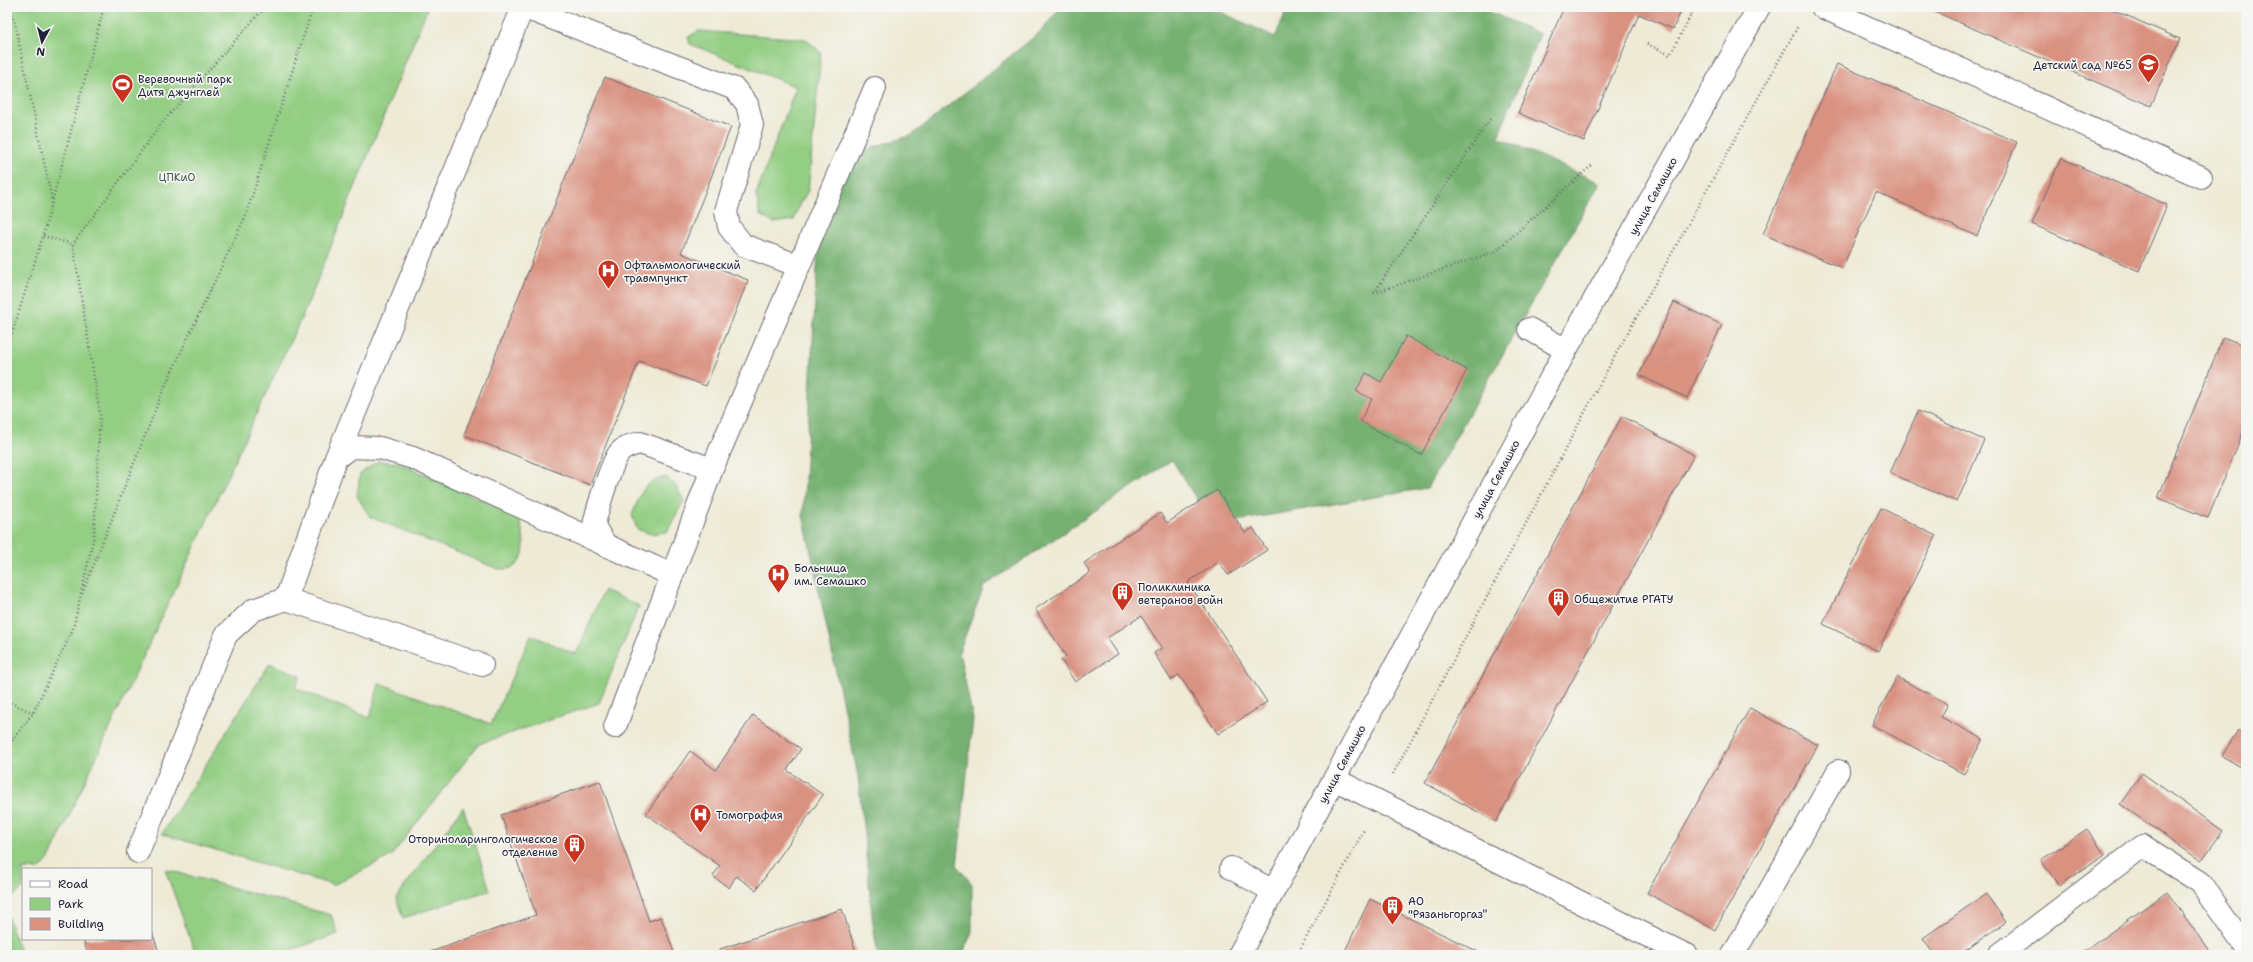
<svg xmlns="http://www.w3.org/2000/svg" width="2253" height="962" viewBox="0 0 2253 962" font-family="'Shantell Sans',sans-serif">
<style>
.green{fill:#93ce83;stroke:#5a785f}
.forest{fill:#76b171;stroke:#4c6a56}
.building{fill:#d99180}
.lines{fill:none;stroke-linecap:round;stroke-linejoin:round}
.minor-casing{stroke:#696871;stroke-width:24}
.path{stroke:#696871;stroke-width:2.5;stroke-dasharray:1 3;stroke-linecap:butt}
.minor{stroke:#fff;stroke-width:22}
.labels{text-anchor:middle;stroke-width:3.5;stroke-linejoin:round;paint-order:stroke}
.poi-label{font-size:11px;fill:#22223b;stroke:#f6f6f2;text-anchor:start}
.park-label{font-size:11px;fill:#445651;stroke:#f6f6f2}
.street-label{font-size:11px;fill:#22223b;stroke:#f6f6f2}
</style>
<rect width="100%" height="100%" fill="#f6f6f2"/>
<filter id="ink" filterUnits="userSpaceOnUse"><feTurbulence type="fractalNoise" baseFrequency=".025" numOctaves="2"/><feDisplacementMap in="SourceGraphic" scale="8" xChannelSelector="R" yChannelSelector="G"/><feConvolveMatrix kernelMatrix="1 2 1 2 8 2 1 2 1" color-interpolation-filters="sRGB"/></filter>
<filter id="wash" filterUnits="userSpaceOnUse"><feTurbulence type="fractalNoise" baseFrequency=".012" numOctaves="4" result="noise"/><feDisplacementMap in="SourceGraphic" scale="16" xChannelSelector="R" yChannelSelector="G"/><feGaussianBlur stdDeviation="0.9" result="paint"/><feColorMatrix in="noise" values="0 0 0 0 0 0 0 0 0 0 0 0 0 0 0 0 0 1.4 0 .05"/><feComposite in="paint" operator="in"/></filter>
<g filter="url(#wash)">
<rect width="100%" height="100%" fill="#eeead5"/>
<path class="green" d="M7 7H428L306 308 49 859 40 869H23V888L7 902Z
M699 31 806 39 821 53 808 191 799 205 794 220 774 223 760 215 756 194 796 87 690 44 688 37Z
M378 461 399 463 518 516C523 532 531 559 511 568 507 569 501 569 498 569L370 517 357 496 360 474Z
M666 477 675 485 684 500 667 532 651 534 637 529 632 515C641 494 642 482 666 477Z
M604 590 639 606 599 703 479 744 391 856 333 885 162 834 270 663 301 676 295 688 370 718 379 683 491 724 531 635 576 654Z
M463 807 490 890 403 918 396 898Z
M165 869 331 915 338 934 276 955H196Z
M7 914 21 955H7Z"/>
<path class="forest" d="M1061 7H1210L1275 37 1288 7H1479L1540 34 1498 137 1600 183 1427 488 1213 525 1172 460 984 586 959 652 973 719 957 866 972 884V932L962 955H878L873 925 858 776 803 515 818 250 851 154 912 135 1039 33Z"/>
<g id="blocks">
<path class="building" d="M1564 7H1683L1673 29 1639 14 1584 141 1518 113Z
M1924 7H2107L2180 39 2151 106Z
M1837 64 2017 142 1977 236 1876 192 1842 268 1763 234Z
M605 77 731 127 681 253 748 280 706 386 639 361 590 485 464 435Z
M2061 158 2167 205 2139 271 2032 224Z
M1674 302 1722 325 1687 398 1639 375Z
M1406 336 1467 370 1421 455 1360 421 1372 399 1356 391 1366 373 1381 382Z
M2223 337 2246 346V425L2208 518 2158 498Z
M1918 411 1984 440 1957 502 1890 473Z
M1622 416 1694 455 1496 822 1425 783Z
M1217 490 1245 533 1253 528 1267 550 1228 575 1219 562 1188 582 1267 702 1218 734 1179 675 1171 680 1154 653 1162 648 1141 616 1107 638 1118 654 1075 682 1061 660 1066 656 1035 609 1090 573 1084 563 1160 513 1167 523Z
M1881 508 1936 536 1878 651 1823 624Z
M1897 677 1948 704 1941 717 1983 739 1964 774 1872 725Z
M1750 708 1818 745 1715 930 1647 893Z
M753 715 801 749 787 770 823 795 756 890 736 876 729 888 713 876 720 866 646 814 690 751 716 770Z
M2238 730 2246 735V770L2222 756Z
M2142 773 2223 831 2201 861 2120 804Z
M600 781 649 921 661 917 675 955H422L536 915 501 815Z
M2087 829 2105 855 2059 886 2041 860Z
M2167 892 2212 955H2079Z
M1986 894 2006 922 1959 955H1934L1923 938Z
M1370 899 1485 955H1343Z
M842 909 857 955H722L720 949Z
M151 929 160 955H88L83 939H151Z"/>
</g>
</g>
<g filter="url(#ink)">
<use href="#blocks" fill-opacity="0" stroke="#696871" stroke-width="1"/>
<g class="lines">
<defs>
<path id="minor" d="M1822 7 2201 177
M1529 329 1566 350
M336 458 523 7 735 89 747 104 752 125 726 211 729 227 743 245 799 266
M606 546 594 526C596 513 612 460 620 452 626 446 632 445 640 443L712 469
M286 599 336 458 351 447 380 448 413 458 672 575
M615 727 712 469 875 88
M1334 779 1686 955
M138 852 226 635 253 610 286 599 482 665
M1231 868 1273 891
M1239 955 1566 350 1759 7
M1733 955 1838 771
M1999 955 2143 846 2200 882 2246 948"/>
</defs>
<use href="#minor" class="minor-casing"/>
<path class="path" d="M8 7 15 23 52 200
M1647 44 1670 55 1695 7
M43 236 73 244
M1374 293 1496 251 1592 165
M1374 293 1490 119
M7 349 43 236 104 7
M82 594 164 388 246 215 313 7
M7 701 33 713
M7 747 33 713 73 629 94 536 100 415 73 244 161 124 265 7
M1393 774 1612 361 1798 26
M1297 955 1365 828"/>
<use href="#minor" class="minor"/>
</g>
</g>
<defs>
<symbol id="school-pin" viewBox="-11 -11 22 30"><path d="M0 17L-7.5 6A9.5 9.5 0 1 1 7.5 6Z" fill="#c8321e" stroke="#f6f6f2"/><path d="M0-5L7-2L0 1L-7-2ZM-4 1L0 2.5L4 1V4Q0 6-4 4Z" fill="#fff"/></symbol>
<symbol id="stadium-pin" viewBox="-11 -11 22 30"><path d="M0 17L-7.5 6A9.5 9.5 0 1 1 7.5 6Z" fill="#c8321e" stroke="#f6f6f2"/><path d="M0-5a6.5 5 0 1 0 0 10a6.5 5 0 1 0 0-10ZM-3.5-1.8h7v3.6h-7Z" fill="#fff"/></symbol>
<symbol id="hospital-pin" viewBox="-11 -11 22 30"><path d="M0 17L-7.5 6A9.5 9.5 0 1 1 7.5 6Z" fill="#c8321e" stroke="#f6f6f2"/><path d="M-5-5h3v3.5h4V-5h3V5h-3V1.5h-4V5h-3Z" fill="#fff"/></symbol>
<symbol id="building-pin" viewBox="-11 -11 22 30"><path d="M0 17L-7.5 6A9.5 9.5 0 1 1 7.5 6Z" fill="#c8321e" stroke="#f6f6f2"/><path d="M-4-6H4V6H1V3H-1V6H-4ZM-2.5-4.3h1.7v1.8h-1.7ZM.8-4.3h1.7v1.8H.8ZM-2.5-1h1.7V.8h-1.7ZM.8-1h1.7V.8H.8Z" fill="#fff"/></symbol>
</defs>
<g fill-rule="evenodd">
<use href="#school-pin" x="2136" y="52" width="25" height="34"/>
<use href="#stadium-pin" x="110" y="72" width="25" height="34"/>
<use href="#hospital-pin" x="596" y="258" width="25" height="34"/>
<use href="#hospital-pin" x="766" y="562" width="25" height="34"/>
<use href="#building-pin" x="1110" y="580" width="25" height="34"/>
<use href="#building-pin" x="1546" y="586" width="25" height="34"/>
<use href="#hospital-pin" x="688" y="802" width="25" height="34"/>
<use href="#building-pin" x="562" y="832" width="25" height="34"/>
<use href="#building-pin" x="1380" y="894" width="25" height="34"/>
</g>
<g class="labels">
<g class="poi-label">
<text x="2132" y="69" text-anchor="end">Детский сад №65</text>
<text x="138" y="83">Веревочный парк<tspan x="138" dy="13">Дитя джунглей</tspan></text>
<text x="624" y="269">Офтальмологический<tspan x="624" dy="13">травмпункт</tspan></text>
<text x="794" y="572">Больница<tspan x="794" dy="13">им. Семашко</tspan></text>
<text x="1138" y="591">Поликлиника<tspan x="1138" dy="13">ветеранов войн</tspan></text>
<text x="1574" y="603">Общежитие РГАТУ</text>
<text x="716" y="819">Томография</text>
<text x="558" y="843" text-anchor="end">Оториноларингологическое<tspan x="558" dy="13">отделение</tspan></text>
<text x="1408" y="905">АО<tspan x="1408" dy="13">"Рязаньгоргаз"</tspan></text>
</g>
<g class="park-label">
<text x="177" y="181">ЦПКиО</text>
</g>
<g class="street-label">
<text transform="translate(1653 196) rotate(-61)" y="4">улица Семашко</text>
<text transform="translate(1496 479) rotate(-62)" y="4">улица Семашко</text>
<text transform="translate(1342 764) rotate(-62)" y="4">улица Семашко</text>
</g>
</g>
<rect width="2253" height="962" fill="none" stroke="#f6f6f2" stroke-width="24"/>
<rect x="22" y="868" width="130" height="72" fill="#f6f6f2" stroke="#a1a1a9"/>
<rect x="30" y="881" width="20" height="6" fill="#ffffff" stroke="#a1a1a9"/>
<text x="58" y="888" font-size="12" fill="#22223b">Road</text>
<rect x="30" y="898" width="20" height="12" fill="#93ce83" stroke="#a1a1a9"/>
<text x="58" y="908" font-size="12" fill="#22223b">Park</text>
<rect x="30" y="918" width="20" height="12" fill="#d99180" stroke="#a1a1a9"/>
<text x="58" y="928" font-size="12" fill="#22223b">Building</text>
<g transform="translate(42 42) rotate(187)" stroke="#f6f6f2" stroke-width="3" paint-order="stroke">
<path d="M0-3L7 15L0 10L-7 15Z" fill="#22223b"/>
<text y="-6" font-size="11" font-weight="bold" text-anchor="middle" fill="#22223b">N</text>
</g>
</svg>
